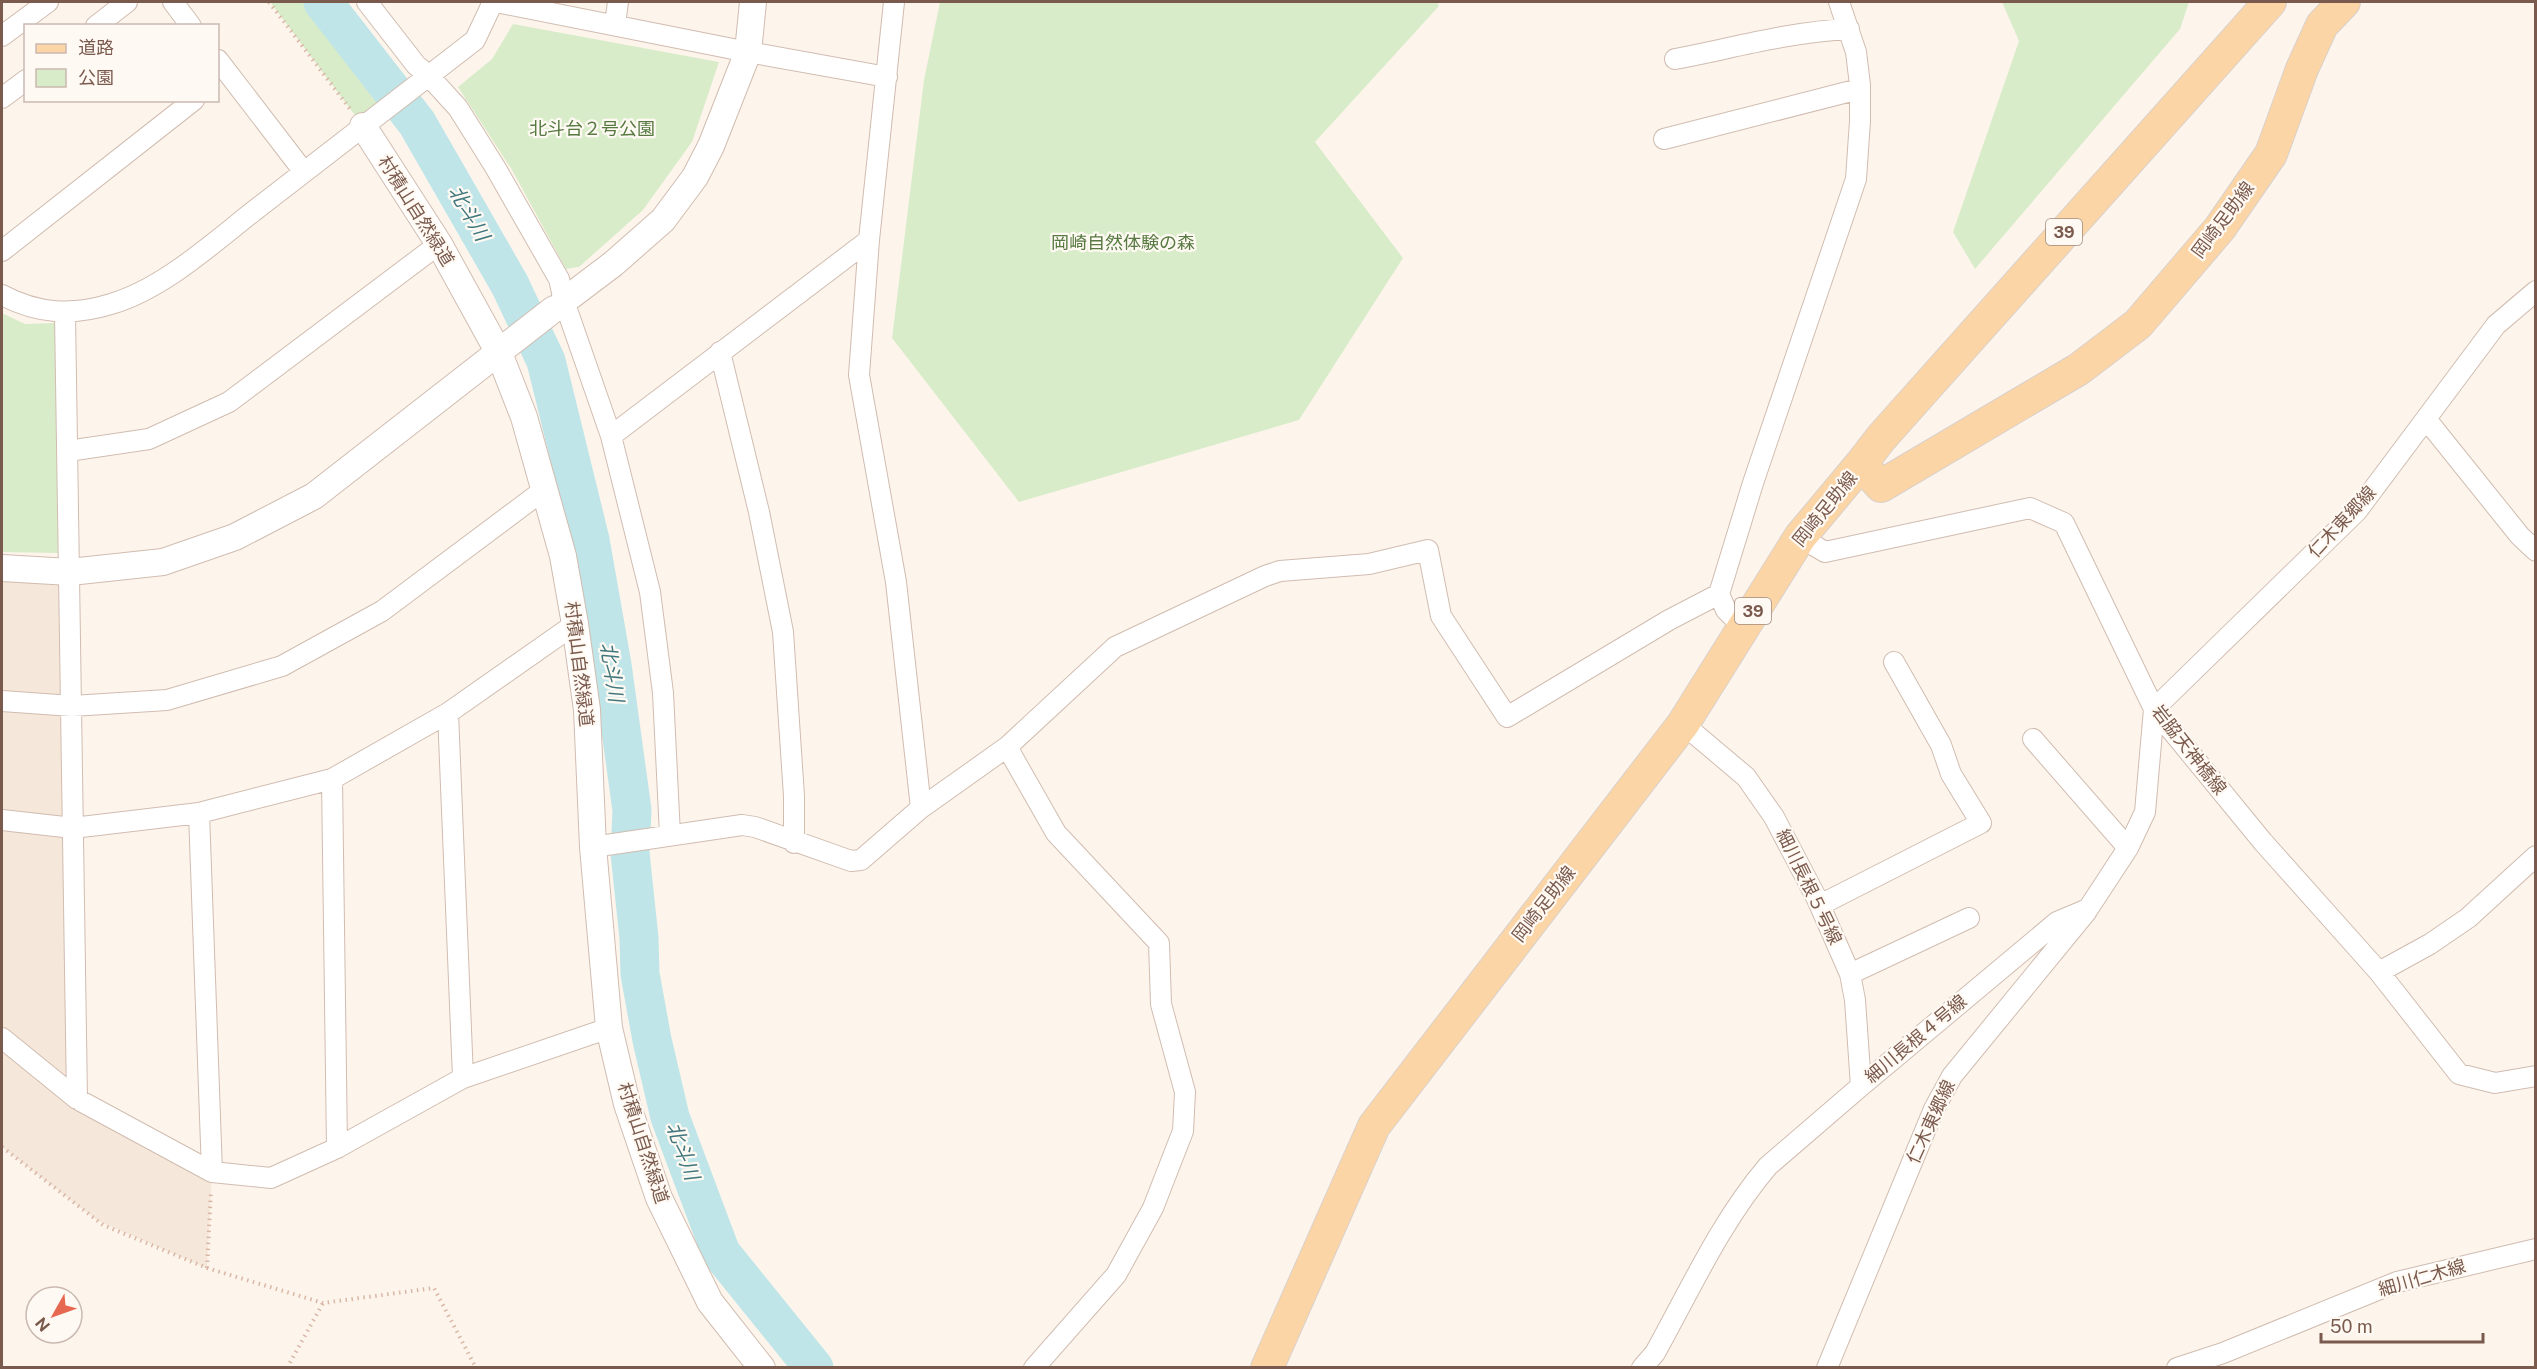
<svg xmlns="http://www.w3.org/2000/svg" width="2537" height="1369" viewBox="0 0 2537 1369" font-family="'Public Sans','Noto Sans JP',sans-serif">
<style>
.residential{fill:#f5e7da}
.green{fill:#d9ecc9}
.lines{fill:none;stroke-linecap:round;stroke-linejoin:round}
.river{stroke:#bfe5e8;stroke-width:39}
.minor-casing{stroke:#d1bcb0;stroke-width:22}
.tertiary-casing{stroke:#d1bcb0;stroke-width:28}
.primary-casing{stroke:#dad1cd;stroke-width:34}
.path{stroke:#d9b6a5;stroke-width:4;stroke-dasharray:1.5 4.5;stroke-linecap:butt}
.minor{stroke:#fff;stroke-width:20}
.tertiary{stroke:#fff;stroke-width:26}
.primary{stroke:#fbd5a5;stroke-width:32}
.labels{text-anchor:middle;stroke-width:4.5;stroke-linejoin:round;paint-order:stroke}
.shield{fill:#fff9f3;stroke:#a28a7f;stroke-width:1.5}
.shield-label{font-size:16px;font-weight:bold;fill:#7a5a4d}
.park-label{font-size:18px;fill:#567a41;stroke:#fff9f3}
.street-label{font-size:18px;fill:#7a5a4d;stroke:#fff9f3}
.water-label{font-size:20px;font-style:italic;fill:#40787e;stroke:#fff9f3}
</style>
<rect width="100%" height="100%" fill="#fdf5ec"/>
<path class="residential" d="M2 568 70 572 77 1099 212 1172 207 1268 98 1221 2 1147Z"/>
<path class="green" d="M270 2H315L392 104 363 126Z
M940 2H1437L1439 6 1315 142 1403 258 1299 420 1019 502 892 338 924 80Z
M2002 2H2189L2180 29 1975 269 1953 232 2019 41Z
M513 24 719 62 692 142 643 210 579 267 566 269 512 170 458 87 492 59Z
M2 313 25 324 55 323 58 553 2 552Z"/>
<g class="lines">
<path class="river" d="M323 2 417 123 510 285 546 361 590 540 612 665 632 810 630 853 639 938 640 974 652 1040 670 1117 721 1253 814 1368"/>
<defs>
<path id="minor" d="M173 2 191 26
M367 2 416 65 428 75 458 108 495 167 559 279 564 301 611 436 650 592 663 693 670 835
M496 2 748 52 887 77
M894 2 869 240 859 375 896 582 921 808
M615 24 618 2
M96 26 127 2
M2 36 48 2
M1675 59C1733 48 1789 32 1849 29
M218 60 304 172
M2 98 26 80
M1664 139 1859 89
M2 251 194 100
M2 295C38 314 72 316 111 304 165 288 215 241 259 207 331 151 403 95 475 40L493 2
M65 314 77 1099
M720 352 759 512 783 632 794 796V843
M2426 419 2520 536 2536 551
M611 436 869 240
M68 451 149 439 229 402 439 244
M1800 537 1825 552 2030 508 2064 523 2154 709 2263 842 2379 972 2459 1074 2495 1083 2536 1076
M1743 627 1726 610 1719 594 1753 483 1856 179 1860 121V85L1856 52 1839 2
M2 701 72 706 167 700 282 666 382 611 545 489
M2154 709 2357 511 2496 325 2536 291
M448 713 463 1078
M1683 724 1746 777 1774 817 1817 899 1850 974 1855 1000 1861 1086
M2033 739 2128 848
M1007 747 1056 833 1159 943 1161 1004 1185 1092 1183 1131 1153 1208 1116 1275 1034 1368
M332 779 337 1148
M199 813 212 1172
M2 820 73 828 199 813 332 779 448 713 575 624
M593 847 742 825 755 827 851 861 861 860 921 808 1007 747 1115 647 1265 576 1280 571 1369 564 1428 550 1441 616 1507 717 1669 620 1719 594
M1820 905 1981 823 1951 774 1941 745 1894 662
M2379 972 2430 944 2468 918 2536 856
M1850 974 1969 918
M2 1038 77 1099 212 1172 271 1178 337 1148 463 1078 609 1028
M1642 1368 1655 1353C1690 1290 1721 1221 1768 1166L1861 1086 2057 922 2088 909 2128 848 2145 812 2154 709
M1827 1368 1934 1109 1952 1076 2087 911
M2177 1368 2223 1353 2397 1282 2536 1249"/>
<path id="tertiary" d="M363 126 439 244 499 353 524 417 563 556 575 624 587 710 593 847 609 1028 627 1104 659 1198 710 1302 762 1368
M564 301 613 264 663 220 695 177 711 146 748 52 753 2
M2 568 70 572 163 562 235 537 314 496 554 309"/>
<path id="primary" d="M1861 464 1881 438 2270 2
M1267 1368 1374 1126 1683 724 1800 537 1861 464 1881 486 2079 369 2138 324 2220 228 2271 154 2302 69 2322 25 2344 2"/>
</defs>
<use href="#minor" class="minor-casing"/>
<use href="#tertiary" class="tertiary-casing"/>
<use href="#primary" class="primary-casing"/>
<path class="path" d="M269 2 350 109
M2 1147 103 1225 207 1268 323 1303 434 1288 476 1368
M207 1268 211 1191
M287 1368 323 1303"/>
<use href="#minor" class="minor"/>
<use href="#tertiary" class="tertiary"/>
<use href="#primary" class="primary"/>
</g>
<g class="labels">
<g class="shield">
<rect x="2046" y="219" width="36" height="26" rx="4.5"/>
<rect x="1735" y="598" width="36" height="26" rx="4.5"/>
</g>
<g class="shield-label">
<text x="2064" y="238">39</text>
<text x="1753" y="617">39</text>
</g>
<g class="park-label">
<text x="592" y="135">北斗台２号公園</text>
<text x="1123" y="249">岡崎自然体験の森</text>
</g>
<g class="street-label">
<text transform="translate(416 211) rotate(58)" y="6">村積山自然緑道</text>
<text transform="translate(2223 220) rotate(-53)" y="6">岡崎足助線</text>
<text transform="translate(1825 509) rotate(-51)" y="6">岡崎足助線</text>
<text transform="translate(2342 522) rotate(-47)" y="6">仁木東郷線</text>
<text transform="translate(579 664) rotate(83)" y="6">村積山自然緑道</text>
<text transform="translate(2189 750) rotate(52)" y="6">岩脇天神橋線</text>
<text transform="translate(1809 887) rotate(64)" y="6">細川長根５号線</text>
<text transform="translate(1544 904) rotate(-52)" y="6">岡崎足助線</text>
<text transform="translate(1916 1039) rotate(-40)" y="6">細川長根４号線</text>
<text transform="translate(1931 1122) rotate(-65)" y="6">仁木東郷線</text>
<text transform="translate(643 1143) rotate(72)" y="6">村積山自然緑道</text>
<text transform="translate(2422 1278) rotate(-16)" y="6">細川仁木線</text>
</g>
<g class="water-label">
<text transform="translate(469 213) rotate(60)" y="7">北斗川</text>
<text transform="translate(612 672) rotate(81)" y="7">北斗川</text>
<text transform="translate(683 1151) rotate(70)" y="7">北斗川</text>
</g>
</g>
<rect width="2537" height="1369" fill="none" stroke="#7a5a4d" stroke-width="6"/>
<rect x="24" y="24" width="195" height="78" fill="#fff9f3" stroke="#cab9b1" stroke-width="1.5"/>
<rect x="36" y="44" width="30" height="9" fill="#fbd5a5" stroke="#cab9b1" stroke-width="1.5"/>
<text x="78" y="54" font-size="18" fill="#7a5a4d">道路</text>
<rect x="36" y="69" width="30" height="18" fill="#d9ecc9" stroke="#cab9b1" stroke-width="1.5"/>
<text x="78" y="84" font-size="18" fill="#7a5a4d">公園</text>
<g transform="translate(54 1315) rotate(230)"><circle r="28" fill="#fff9f3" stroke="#cab9b1" stroke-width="1.5"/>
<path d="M0-4.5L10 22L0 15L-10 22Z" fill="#e76851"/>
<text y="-9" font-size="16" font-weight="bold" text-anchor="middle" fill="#7a5a4d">N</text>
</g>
<path d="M2321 1333v9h162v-9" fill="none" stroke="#7a5a4d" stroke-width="3"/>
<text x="2330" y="1333" font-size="18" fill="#7a5a4d" stroke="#fff9f3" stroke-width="4.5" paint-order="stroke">50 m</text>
</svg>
